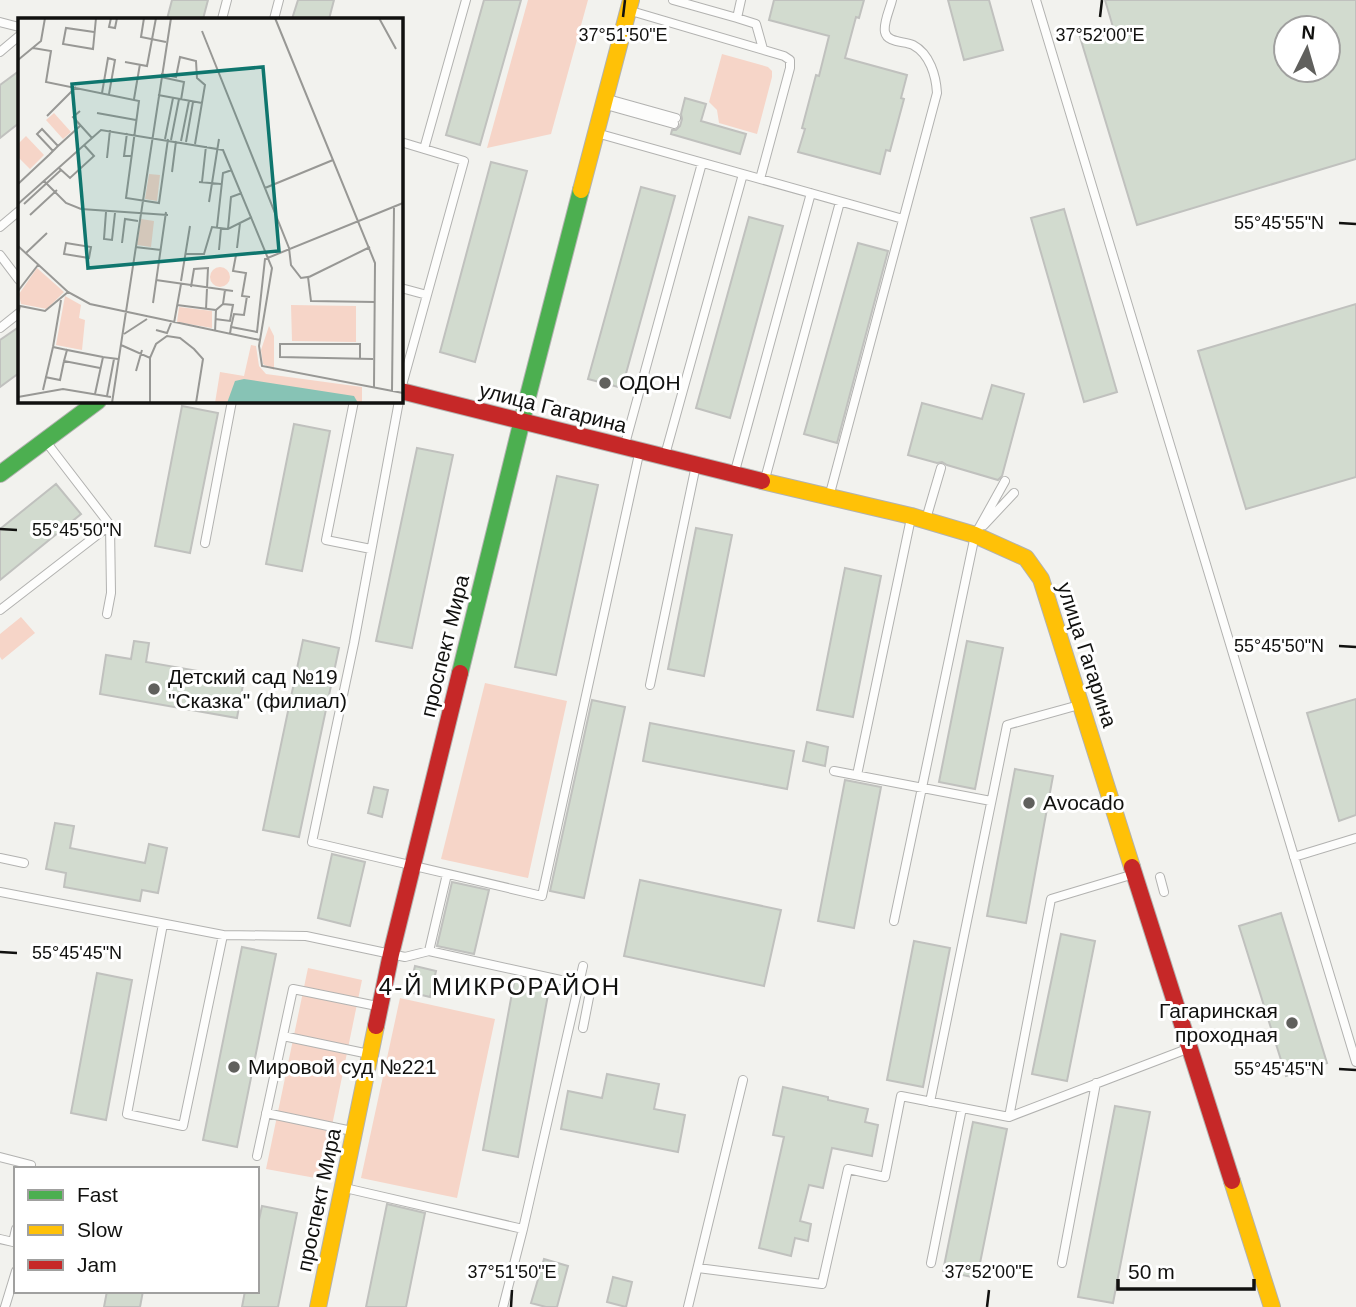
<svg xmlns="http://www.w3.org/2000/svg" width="1356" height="1307" viewBox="0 0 1356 1307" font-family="Helvetica,sans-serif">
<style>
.green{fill:#f6d5c8}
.building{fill:#d2dbcf;stroke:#c0c1be;stroke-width:2;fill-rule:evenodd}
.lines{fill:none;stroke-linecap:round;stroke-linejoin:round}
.lane-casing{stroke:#b2b2b0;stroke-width:10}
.fast-casing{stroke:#b2b2b0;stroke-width:18}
.slow-casing{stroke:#b2b2b0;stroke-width:18}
.jam-casing{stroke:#b2b2b0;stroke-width:18}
.lane{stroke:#fdfdfc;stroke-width:8}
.fast{stroke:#4caf50;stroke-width:16}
.slow{stroke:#ffc107;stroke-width:16}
.jam{stroke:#c62828;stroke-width:16}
.ticks{fill:none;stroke:#11110f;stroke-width:2.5}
.poi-dot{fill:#60605d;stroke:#fff;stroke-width:2.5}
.labels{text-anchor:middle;stroke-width:6;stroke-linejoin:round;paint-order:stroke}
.poi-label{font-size:21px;fill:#11110f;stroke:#fff;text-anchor:start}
.street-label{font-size:21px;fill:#11110f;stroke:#fff}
.quarter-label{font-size:24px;letter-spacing:2px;fill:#11110f;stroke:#fff}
.inset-road{fill:none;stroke:#989895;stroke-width:2}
.view{fill:#0f766e;fill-opacity:0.15;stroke:#0f766e;stroke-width:3.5}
.inset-edge{fill:none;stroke:#11110f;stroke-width:3.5}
.ticks-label{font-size:18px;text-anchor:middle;fill:#11110f;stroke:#fff;stroke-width:6;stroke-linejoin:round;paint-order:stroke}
</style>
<rect width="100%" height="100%" fill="#f2f2ee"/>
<path class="green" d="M528 0H588L551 134 487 148Z
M722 54 768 67 772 71V77L757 134 719 123 717 110 709 102Z
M21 617 35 633 2 660 0 657V634Z
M485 683 567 701 528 878 441 859Z
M308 968 362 980 321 1179 266 1169Z
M400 998 495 1019 457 1198 361 1178Z"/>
<path class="building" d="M172 0H208L203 19H167Z
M298 0H334L329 19H292Z
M484 0H521L480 145 446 135Z
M774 0H864L859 18 856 17 845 58 907 75 901 98 904 99 890 151 886 150 880 174 798 152 805 129 802 128 816 75 819 76 829 36 769 20Z
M948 0H989L1003 50 964 60Z
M1105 0H1356V159L1137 225 1080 37 1113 27ZM1286 28H1328V70H1286Z
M19 71V123L0 138V85Z
M685 98 706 104 701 121 746 134 740 154 671 134 672 130H676L680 126 682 119 681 114Z
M491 162 527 171 475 362 440 352Z
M641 187 675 196 622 388 588 379Z
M1064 209 1117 392 1084 402 1031 218Z
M749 217 783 226 730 418 696 408Z
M858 243 888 251 837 443 804 434Z
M1356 304V477L1246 509 1198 351Z
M19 327V373L0 387V340Z
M992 385 1024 394 1002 476 998 480 947 465 942 462 937 463 908 455 922 403 982 419Z
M182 406 218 413 190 553 155 546Z
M294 424 330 431 302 571 266 564Z
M417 448 453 455 412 648 376 641Z
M557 476 598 485 556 675 515 667Z
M56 484 81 514 0 580V529Z
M696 528 732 535 704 676 668 669Z
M845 568 881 576 853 717 817 710Z
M303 640 339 648 299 837 263 830Z
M134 641 149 643 146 662 244 679 237 718 100 694 106 655 131 659Z
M967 641 1003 648 975 789 939 782Z
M1356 699V815L1339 821 1307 713Z
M592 700 625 707 584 898 550 891Z
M650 723 794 751 787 789 643 761Z
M807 742 828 747 825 766 803 761Z
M1015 769 1053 776 1026 923 987 916Z
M845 780 881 787 854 928 818 921Z
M374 787 388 790 382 817 368 813Z
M55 823 74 826 70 848 145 863 149 844 167 848 158 893 142 890 140 901 64 887 66 873 46 869Z
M332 854 365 862 350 926 318 918Z
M640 880 781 910 764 986 624 956Z
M452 882 489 890 474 954 437 946Z
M1281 913 1327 1063 1286 1076 1239 926Z
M1061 934 1095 941 1067 1081 1032 1074Z
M914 941 950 948 923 1087 887 1080Z
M242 947 276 954 237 1147 203 1140Z
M415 966 436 971 430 997 409 992Z
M97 973 132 980 106 1120 71 1113Z
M515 977 550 984 518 1157 483 1150Z
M607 1074 659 1084 654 1109 685 1115 678 1152 561 1129 568 1091 602 1098Z
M783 1087 828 1097V1100L868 1109 865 1122 878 1125 872 1156 832 1148 823 1188 809 1185 800 1221 811 1224 808 1241 795 1238 791 1256 759 1248 784 1137 773 1135Z
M1115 1106 1150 1112 1113 1303 1078 1297Z
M973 1122 1007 1129 977 1278 943 1271Z
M387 1204 425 1213 406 1307H366Z
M262 1206 297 1213 278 1307H242L245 1291H257V1229Z
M544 1259 568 1266 557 1307H546L531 1303Z
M613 1277 632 1282 626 1307 607 1302Z
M107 1291H143L140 1307H104Z"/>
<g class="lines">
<defs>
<path id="lane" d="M673 0 737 18 741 0
M1036 0 1356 1062
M631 11 784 56 790 60V68L760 179
M737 18 756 24 763 49
M222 19 227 0
M274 19 279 0
M0 22 19 27
M0 52 19 36
M608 99 676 118
M606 105 674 124
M600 134 903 219
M401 142 464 161 401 389
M424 149 466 0
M0 227 19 211
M0 255 19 280
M401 288 427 295
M0 328 19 313
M354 401 326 540 371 549
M399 401 354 643 312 842 542 896 639 454
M625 444 702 163
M665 455 743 174
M735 471 811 193
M765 479 840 202
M829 497 937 93C936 76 930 54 913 45 905 41 887 43 885 32 883 23 890 9 892 0
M926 519 941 468
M984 525 1014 493
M205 543 232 401
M0 610 110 525 47 443
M107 614 111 593 110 525
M650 685 696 465
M834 771 991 801
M857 775 911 518
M1294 857 1356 838
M0 858 24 863
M1160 877 1164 892
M0 892 223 935 306 936 405 957 429 951 597 988
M894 921 975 535 1005 481
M163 924 127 1114 183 1126 223 935
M429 951 447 874
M583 1028 591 987
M283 1036 369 1054
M930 1102 1007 725 1079 705
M266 1113 352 1131
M1009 1117 1051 899 1134 874
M257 1156 293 989 377 1006
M0 1157 31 1165 30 1169
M345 1188 523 1229
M0 1239 13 1242 16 1229
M931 1263 962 1108
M1062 1263 1096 1083
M698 1268 822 1284 848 1169 885 1177 901 1096 1009 1117 1187 1049
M5 1307 16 1271
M503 1307 523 1229 583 966
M688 1307 743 1080"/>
<path id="fast" d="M0 474 98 401
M460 673 527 400 581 190"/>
<path id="slow" d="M581 190 631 0
M762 481 911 516 975 535 1026 558 1041 579 1132 867
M1232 1181 1272 1307
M318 1307 376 1026"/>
<path id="jam" d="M401 391 762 481
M1132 867 1232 1181
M376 1026 391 954 460 673"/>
</defs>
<use href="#lane" class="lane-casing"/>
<use href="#fast" class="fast-casing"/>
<use href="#slow" class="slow-casing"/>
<use href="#jam" class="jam-casing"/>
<use href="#lane" class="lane"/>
<use href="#fast" class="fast"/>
<use href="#slow" class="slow"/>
<use href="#jam" class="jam"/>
</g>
<path class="ticks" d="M623 17 625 0M1100 17 1102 0M1339 223 1356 224M0 529 17 530M1339 646 1356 647M0 952 17 953M1339 1069 1356 1070M511 1307 512 1290M987 1307 989 1290"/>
<g class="poi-dot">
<circle cx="605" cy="383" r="7"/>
<circle cx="154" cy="689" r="7"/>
<circle cx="1029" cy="803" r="7"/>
<circle cx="1292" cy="1023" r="7"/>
<circle cx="234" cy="1067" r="7"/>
</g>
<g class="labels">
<g class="poi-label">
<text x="619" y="390">ОДОН</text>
<text x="168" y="684">Детский сад №19<tspan x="168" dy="24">"Сказка" (филиал)</tspan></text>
<text x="1043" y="810">Avocado</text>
<text x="1278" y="1018" text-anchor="end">Гагаринская<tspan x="1278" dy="24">проходная</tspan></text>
<text x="248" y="1074">Мировой суд №221</text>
</g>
<g class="street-label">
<text transform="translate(553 408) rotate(14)" y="7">улица Гагарина</text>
<text transform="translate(445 646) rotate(-76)" y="7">проспект Мира</text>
<text transform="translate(1087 655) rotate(72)" y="7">улица Гагарина</text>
<text transform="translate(319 1200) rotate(-78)" y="7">проспект Мира</text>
</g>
<g class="quarter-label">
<text x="500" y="995">4-Й МИКРОРАЙОН</text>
</g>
</g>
<g transform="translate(18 18)">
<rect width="385" height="385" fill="#f2f2ee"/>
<path d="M36 95 53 114 45 121 28 102ZM8 118 26 137 12 151 0 139V126ZM131 156 142 157 139 183 127 181ZM123 201 136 203 133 229 119 227ZM192 259a10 10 0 1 1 20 0a10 10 0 1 1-20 0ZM19 250 46 274 29 291 3 286 1 276ZM47 278 63 287 61 300 67 302 64 332 38 327ZM273 287 338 288V324L274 323ZM161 289 194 293V310L159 304ZM251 308 256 318V352L245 346 243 332ZM233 327 238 328 241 348 248 356 344 369V385H197L202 354 226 358Z" fill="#f6d5c8"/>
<path d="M226 361 336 378 340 385H209L217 363Z" fill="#87c3b5"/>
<path class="inset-road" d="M93 0 91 9 97 10 99 0M126 0 123 19 148 24M257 0 357 245 356 369M361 0 378 31M184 13 271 230 273 247 283 260 290 259 293 283 357 284M76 14 48 10 45 26 75 31 78 0M15 30 33 33 28 64 121 83 108 180 141 185 150 121M0 42 23 23 27 0M107 44 129 48 138 0M143 56 158 59 162 39 178 43 179 60 187 67 177 126M143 59 166 64 163 82M84 75 90 40 97 42 91 76M140 77 184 85M116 81 122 46M62 93 55 99 74 120M79 95 118 102M29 98 58 69M109 115 106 138H113M147 121 155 80M153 122 161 81M163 123 171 83M168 124 175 84M40 128 62 108M89 140 92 112M41 150 52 160 76 138 66 127M154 154 158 123M26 163 48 185 63 191 150 197M181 164 203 166M184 164 188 128M0 166 31 137 40 128 24 111 19 116 35 133M247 170 315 142M191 184 201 121M0 186 83 112 205 132 254 250 241 328 244 348 385 375M6 186 43 152M88 194 86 221 94 222 97 195M12 197 39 172M199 209 205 155 214 152M210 211 213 179 224 175M48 225 73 229 71 240 46 236ZM104 225 107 201 120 203M0 228 50 274 72 286 242 322M117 229 143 232M219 230 222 205M201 232 203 210M8 235 29 215M168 236H186L194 209 210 211 234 199M291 259 352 229M138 262 215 273M163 263 172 208M173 269 176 251 190 250 188 291M0 273 20 247M232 279 224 278 228 255 215 253 218 237 249 234M135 285 148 194M159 287 198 292M0 296 2 288 27 293 50 274M197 301 212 303 215 287 205 286M156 305 163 266M213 309 216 296 226 297 229 278M138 312 149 315 153 305M197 314 198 292 205 286 207 272M106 316 129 301M212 316 213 309 239 314 247 241 385 185M103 327 132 340 138 326 149 318 162 320 176 331 185 341 178 385M35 329 43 282M132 340V385M342 341V326H262V339L355 341M82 350 46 343 49 332 85 339M118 353 124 332M27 359 42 362 46 343M25 372 35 329 49 332M374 373 376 190M77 376 85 339 100 341M89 378 96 341M0 379 45 371 93 379M94 385 153 0"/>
<path class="view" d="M245 49 261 233 70 250 54 66Z"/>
<rect width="385" height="385" class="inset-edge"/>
</g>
<g class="ticks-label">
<text x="623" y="41">37°51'50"E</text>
<text x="1100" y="41">37°52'00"E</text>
<text x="1279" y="229">55°45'55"N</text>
<text x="77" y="536">55°45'50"N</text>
<text x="1279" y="652">55°45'50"N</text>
<text x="77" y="959">55°45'45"N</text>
<text x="1279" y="1075">55°45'45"N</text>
<text x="512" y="1278">37°51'50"E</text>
<text x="989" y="1278">37°52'00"E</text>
</g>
<rect x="14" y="1167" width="245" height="126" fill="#ffffff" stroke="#a0a09f" stroke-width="2"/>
<rect x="28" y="1190" width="35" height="10" fill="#4caf50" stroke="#a0a09f" stroke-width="2"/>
<text x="77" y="1202" font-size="21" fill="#11110f">Fast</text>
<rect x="28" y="1225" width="35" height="10" fill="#ffc107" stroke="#a0a09f" stroke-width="2"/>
<text x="77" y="1237" font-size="21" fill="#11110f">Slow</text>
<rect x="28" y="1260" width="35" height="10" fill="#c62828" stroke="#a0a09f" stroke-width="2"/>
<text x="77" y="1272" font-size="21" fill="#11110f">Jam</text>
<g transform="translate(1307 49) rotate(5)"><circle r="33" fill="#ffffff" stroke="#a0a09f" stroke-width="2"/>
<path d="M0-5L12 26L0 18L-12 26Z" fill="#60605d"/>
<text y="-10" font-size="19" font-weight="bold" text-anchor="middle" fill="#11110f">N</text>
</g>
<path d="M1118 1279v10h136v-10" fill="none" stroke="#11110f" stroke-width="3.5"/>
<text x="1128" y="1279" font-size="21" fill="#11110f" stroke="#ffffff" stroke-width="5" paint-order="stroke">50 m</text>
</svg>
